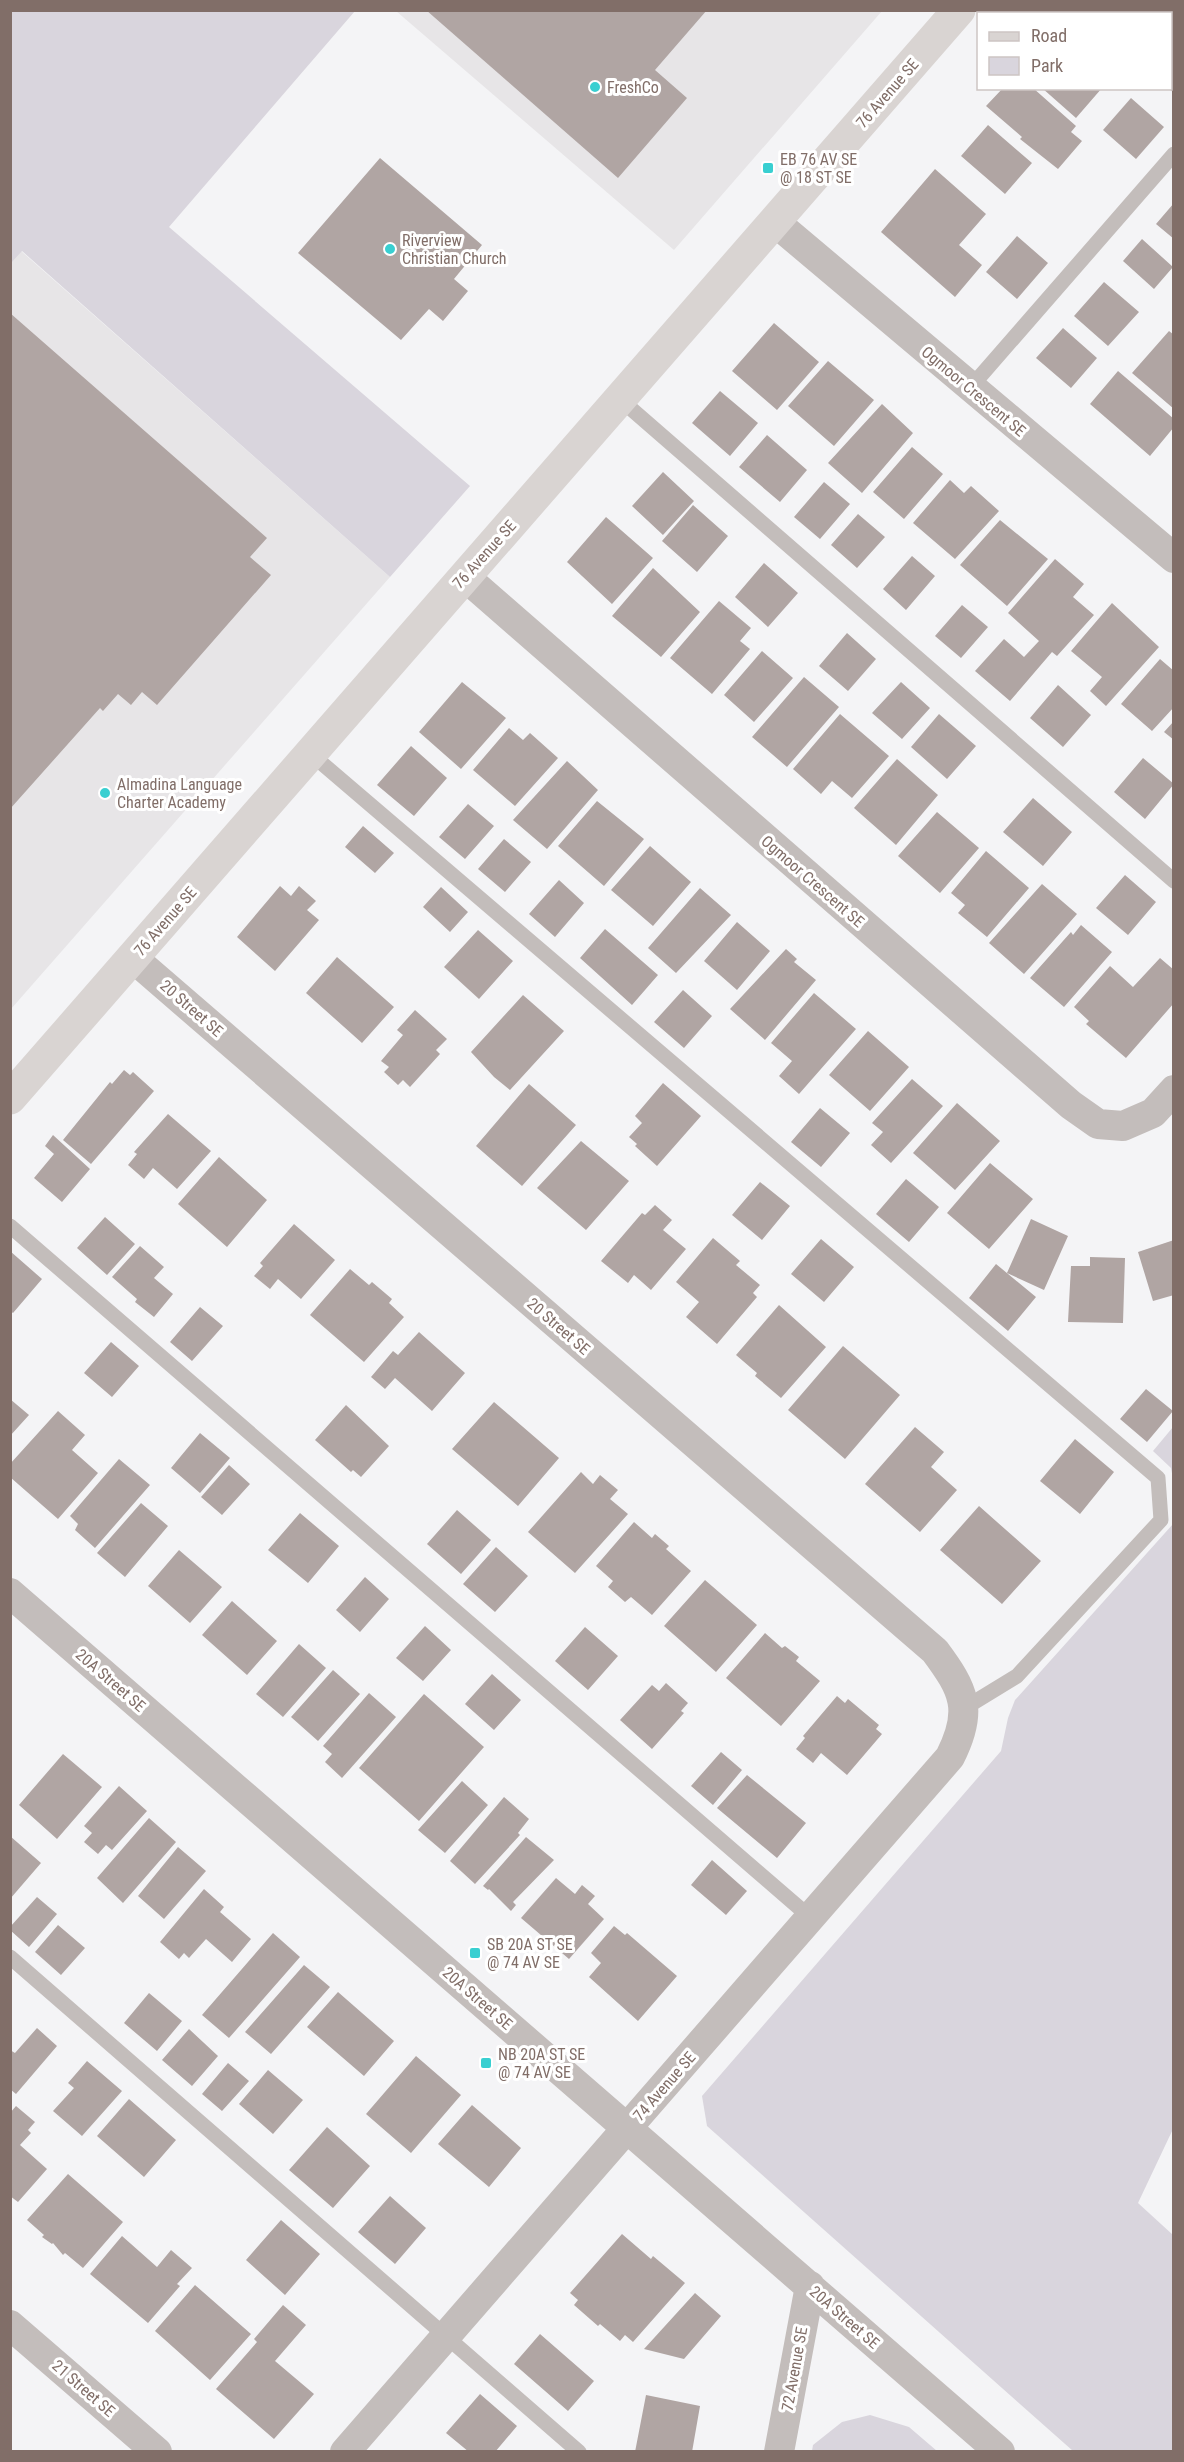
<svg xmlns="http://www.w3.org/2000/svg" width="1184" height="2462" viewBox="0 0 1184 2462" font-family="'Roboto Condensed',sans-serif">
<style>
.built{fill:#e7e5e7}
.green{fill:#d9d5dd}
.building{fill:#b0a5a3}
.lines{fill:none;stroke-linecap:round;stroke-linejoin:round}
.lane{stroke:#c3bdbb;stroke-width:15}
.street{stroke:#c3bdbb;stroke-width:30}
.secondary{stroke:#d9d4d2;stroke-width:33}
.poi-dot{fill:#39cfd1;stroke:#fff;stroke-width:2}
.labels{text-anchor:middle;stroke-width:6;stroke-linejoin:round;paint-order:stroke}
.poi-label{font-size:16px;fill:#816e68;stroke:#fff;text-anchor:start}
.street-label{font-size:16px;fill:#816e68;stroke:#fff}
</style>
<rect width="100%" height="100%" fill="#f4f4f6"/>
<path class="built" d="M396 11H882L674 250Z
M21 251 390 577 11 1009 10 263Z"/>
<path class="green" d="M11 10 355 11 169 227 470 486 390 577 22 251 11 263Z
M1173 1427V1479L1171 1468 1153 1451Z
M1173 1524V2129L1138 2203 1173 2235V2451H1073L707 2126 702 2096 1001 1751 1008 1718 1015 1700Z
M870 2415 909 2427 937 2451H812L813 2445 842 2422Z"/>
<path class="building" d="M426 10H707L655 70 687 98 618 178Z
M1075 10H1149L1153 14H1072Z
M1174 43V93L1168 88H1170V47Z
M1003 88H1033L1076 126 1071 132 1082 141 1058 169 1020 139 1022 137 986 106Z
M1042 88H1102L1076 118Z
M1131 98 1164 127 1136 159 1103 130Z
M988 125 1032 163 1005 194 961 156Z
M380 158 482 245 454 279 468 291 443 321 429 309 401 340 298 253Z
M935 169 986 214 959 245 982 265 955 297 881 232Z
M1174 203V239L1156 224Z
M1017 236 1048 263 1017 299 986 272Z
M1142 239 1173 267 1154 289 1123 261Z
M1104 282 1139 312 1108 346 1074 316Z
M10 313 267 538 250 557 271 575 157 705 142 692 131 705 118 694 103 711 100 708 10 809Z
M774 323 819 362 777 410 732 371Z
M1063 328 1097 358 1071 388 1036 358Z
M1169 331 1174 335V409L1132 373Z
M828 361 874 400 834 446 788 406Z
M1118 371 1174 419V427L1150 456 1090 404Z
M720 391 758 423 730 456 692 423Z
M882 404 913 433 862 493 828 463Z
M767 435 807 470 780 502 739 467Z
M912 447 943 474 904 519 873 492Z
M663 472 694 501 663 535 632 506Z
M950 480 964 493 971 486 999 511 955 559 913 523Z
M824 482 850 504 820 539 794 517Z
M693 505 728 536 697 572 662 541Z
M858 514 885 537 857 568 831 545Z
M606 517 653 558 612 604 567 562Z
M1000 520 1048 559 1007 606 960 565Z
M912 556 935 576 906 610 883 589Z
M1055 559 1084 584 1073 597 1094 615 1057 656 1052 652 1010 701 975 671 1004 639 1024 657 1039 641 1008 613Z
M764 563 798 593 768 627 735 597Z
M653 568 700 612 661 657 612 616Z
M719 601 751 628 740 641 750 649 712 694 670 658Z
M1112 603 1159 647 1106 706 1090 691 1102 677 1071 651Z
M962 605 988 627 961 658 935 636Z
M847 633 876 659 848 691 819 666Z
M762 651 793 678 754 722 724 695Z
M1160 659 1174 671V707L1152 731 1121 704Z
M804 677 839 707 787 767 752 737Z
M462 682 506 718 461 769 419 732Z
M901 682 930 708 902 739 872 713Z
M1058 685 1091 715 1063 747 1030 718Z
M840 714 889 756 852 798 832 781 821 794 793 769Z
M939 714 976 746 947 779 911 747Z
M1174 721V740L1164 732Z
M509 728 523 740 530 733 558 758 515 806 473 770Z
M411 746 447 778 414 816 377 785Z
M1143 758 1174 784 1145 819 1114 792Z
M897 759 938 795 896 845 854 808Z
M567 761 598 790 547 849 513 820Z
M1033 798 1072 832 1043 866 1003 832Z
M597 801 644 839 604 886 558 846Z
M468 804 494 826 465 859 439 837Z
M937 812 979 848 940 893 898 856Z
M363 826 394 853 375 873 345 847Z
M504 839 531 862 505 892 478 869Z
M650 846 691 882 653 926 611 890Z
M986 851 1029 888 987 937 958 913 965 905 951 893Z
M1125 875 1156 902 1128 935 1096 908Z
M559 880 584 903 555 937 529 914Z
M1042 884 1077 914 1024 974 989 943Z
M280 886 291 896 299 886 316 901 307 910 319 920 275 971 237 937Z
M441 887 468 912 450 932 423 907Z
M700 888 731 915 676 973 648 948Z
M737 922 770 951 737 990 704 961Z
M1081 925 1112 952 1064 1007 1030 978 1071 932 1073 935Z
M605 929 658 975 632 1005 580 958Z
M478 930 513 961 479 999 444 967Z
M786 949 797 959 794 962 816 980 765 1040 730 1009Z
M337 957 394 1007 362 1043 306 993Z
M1160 958 1174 970V1003L1126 1058 1086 1024 1089 1021 1074 1007 1110 966 1133 987Z
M683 990 712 1016 684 1048 654 1022Z
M814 993 856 1029 799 1094 779 1076 792 1061 771 1043Z
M523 995 564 1031 510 1090 494 1077 471 1052Z
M415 1010 447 1039 436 1050 440 1054 410 1087 403 1080 398 1085 384 1072 389 1067 381 1061 403 1035 397 1030Z
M868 1031 909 1067 870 1111 829 1075Z
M124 1070 130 1075 133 1072 154 1091 91 1164 63 1140 110 1082 112 1084Z
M912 1079 943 1106 891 1163 871 1145 883 1132 872 1123Z
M663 1083 701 1116 657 1166 635 1146 637 1144 629 1137 642 1123 635 1116Z
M529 1084 576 1125 522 1186 476 1146Z
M957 1103 1000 1141 955 1190 913 1153Z
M820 1108 850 1133 821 1167 791 1142Z
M168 1114 211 1151 177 1189 153 1168 144 1179 128 1165 137 1154 134 1152Z
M53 1135 90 1169 62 1202 34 1178 54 1154 45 1146Z
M581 1141 629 1181 586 1230 537 1188Z
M219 1157 267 1200 227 1247 178 1204Z
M990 1163 1033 1199 989 1249 947 1213Z
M906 1179 939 1207 909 1242 876 1214Z
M760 1182 790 1206 762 1240 732 1215Z
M655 1205 672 1220 663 1230 686 1249 651 1290 634 1275 628 1283 601 1261 642 1213 645 1215Z
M105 1217 135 1244 107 1275 77 1248Z
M1031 1219 1068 1236 1044 1290 1007 1273Z
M294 1224 335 1260 301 1299 278 1279 270 1289 254 1276 263 1266 260 1263Z
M713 1238 740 1261 736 1265 760 1285 753 1293 757 1297 717 1344 686 1317 699 1302 676 1282Z
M821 1239 854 1267 824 1302 791 1274Z
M1174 1240V1295L1153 1301 1138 1252Z
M140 1246 164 1267 154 1278 173 1294 154 1317 135 1302 137 1299 112 1277Z
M10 1251 42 1279 13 1313 10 1311Z
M1090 1257 1125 1258 1123 1323 1068 1322 1071 1266H1090Z
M996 1264 1036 1297 1008 1331 969 1298Z
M350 1269 369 1285 372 1282 392 1299 389 1303 404 1317 364 1362 310 1315Z
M779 1305 826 1347 781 1398 755 1376 757 1373 736 1355Z
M200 1307 223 1326 192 1361 170 1342Z
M419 1332 465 1373 432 1411 395 1378 385 1389 371 1377 393 1351 398 1355Z
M111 1342 139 1366 112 1397 84 1373Z
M843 1346 900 1395 845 1459 788 1410Z
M1146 1389 1173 1411 1147 1442 1120 1419Z
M10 1399 29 1415 10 1436Z
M494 1402 559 1458 518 1506 452 1449Z
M346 1405 389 1446 361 1477 353 1470 351 1472 315 1440Z
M58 1411 85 1435 72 1450 98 1473 58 1519 10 1477V1464Z
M915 1427 944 1452 931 1467 957 1490 920 1532 865 1484Z
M200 1433 230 1458 200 1493 171 1468Z
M1075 1439 1114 1472 1080 1514 1040 1481Z
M119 1459 150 1485 95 1548 75 1530 78 1524 70 1516Z
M229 1465 250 1484 222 1515 201 1497Z
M581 1472 593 1484 600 1475 618 1490 610 1499 628 1514 575 1573 528 1532Z
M141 1503 168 1526 125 1577 97 1553Z
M979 1506 1041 1561 1002 1604 940 1550Z
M457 1510 491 1540 461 1574 427 1544Z
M300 1513 339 1546 308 1583 268 1550Z
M634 1522 652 1538 655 1534 669 1546 666 1549 691 1571 652 1615 631 1597 625 1602 608 1587 613 1581 596 1566Z
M496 1547 528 1576 495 1612 463 1584Z
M179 1550 222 1587 190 1623 148 1586Z
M365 1577 389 1599 360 1632 336 1610Z
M705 1580 757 1625 716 1672 664 1626Z
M232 1601 277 1641 247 1675 202 1635Z
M425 1626 451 1650 423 1681 396 1658Z
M585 1627 618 1656 588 1690 555 1661Z
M765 1633 782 1648 785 1646 799 1657 796 1661 820 1681 781 1726 726 1678Z
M299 1644 326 1668 283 1717 256 1694Z
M333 1670 360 1694 318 1741 291 1717Z
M492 1674 521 1700 494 1730 465 1704Z
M666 1683 688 1703 681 1711 684 1713 652 1749 620 1720 652 1685 659 1691Z
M369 1693 396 1717 342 1778 325 1762 332 1754 323 1746Z
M424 1694 484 1747 419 1821 359 1768Z
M837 1696 845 1703 848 1699 879 1725 876 1729 882 1734 847 1775 821 1753 813 1763 796 1749 805 1738 803 1736Z
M721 1752 742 1770 713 1805 691 1786Z
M63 1754 102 1787 57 1839 19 1805Z
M747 1775 806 1823 777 1858 717 1808Z
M462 1781 488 1805 445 1853 418 1830Z
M119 1786 147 1811 112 1850 106 1845 98 1854 84 1842 92 1833 84 1826Z
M504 1797 529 1819 518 1833 520 1835 475 1884 450 1861Z
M149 1818 176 1842 123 1903 97 1878Z
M10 1836 41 1863 10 1899Z
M526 1837 554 1860 513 1902 516 1905 511 1911 489 1889 488 1890 483 1886Z
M178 1847 206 1871 164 1919 138 1896Z
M712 1860 747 1891 726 1915 691 1885Z
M556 1878 575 1894 582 1885 595 1896 588 1904 604 1919 569 1959 521 1918Z
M204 1889 224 1907 220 1912 251 1939 232 1962 206 1939 189 1958 184 1953 179 1959 160 1942Z
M37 1897 57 1914 29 1947 10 1930V1927Z
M58 1925 85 1948 61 1975 35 1952Z
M614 1926 625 1935 627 1933 677 1976 638 2021 589 1977 601 1963 591 1953Z
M273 1933 300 1957 229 2038 202 2015Z
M304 1965 330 1987 271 2054 245 2032Z
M338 1992 394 2041 364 2076 307 2027Z
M149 1993 182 2021 157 2051 124 2023Z
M37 2028 57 2046 16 2094 10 2089V2050L15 2053Z
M189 2029 218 2056 192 2086 162 2060Z
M416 2056 461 2095 411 2153 366 2114Z
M87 2061 122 2091 82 2136 53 2111 74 2088 68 2083Z
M228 2063 249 2081 222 2111 202 2094Z
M268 2070 303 2100 273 2134 239 2104Z
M129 2099 176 2140 144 2177 97 2136Z
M472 2105 521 2148 489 2187 438 2144Z
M16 2106 35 2122 28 2130 31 2133 20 2145 47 2169 18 2202 10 2196V2113Z
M327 2127 370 2166 333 2208 289 2170Z
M68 2174 123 2222 83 2268 65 2253 63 2255 53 2243 52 2244 42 2237 44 2235 27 2220Z
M390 2196 426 2228 395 2264 358 2232Z
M281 2220 320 2254 285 2295 246 2260Z
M622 2234 651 2259 653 2256 685 2283 633 2342 625 2335 620 2341 600 2324 598 2326 574 2305 578 2300 570 2293Z
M122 2236 157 2267 171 2250 192 2268 177 2284 180 2286 148 2323 90 2274Z
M195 2285 251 2334 210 2380 155 2331Z
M695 2293 721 2316 684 2359 644 2349Z
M283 2305 306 2325 275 2361 314 2394 274 2439 216 2389 257 2342 254 2339Z
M540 2334 594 2381 568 2411 514 2364Z
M480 2394 517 2426 495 2452H469L446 2433Z
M646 2395 700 2406 692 2452H635Z"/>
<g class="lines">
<path class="lane" d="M970 388 1174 154
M621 400 1174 881
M311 754 1158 1478 1161 1520 1017 1676 963 1709
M10 1226 811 1918
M10 1957 579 2452"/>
<path class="street" d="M775 222 1174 558
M464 576 1071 1105 1098 1124 1123 1126 1153 1113 1174 1090
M133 958 935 1651C964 1690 974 1710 950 1757L345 2452
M10 1593 1000 2452
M10 2325 157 2452
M779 2452 810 2286"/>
<path class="secondary" d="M10 1098 959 10"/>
</g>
<g class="poi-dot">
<circle cx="595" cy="87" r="6"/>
<rect x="762" y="162" width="12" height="12" rx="3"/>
<circle cx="390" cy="249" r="6"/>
<circle cx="105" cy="793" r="6"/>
<rect x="469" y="1947" width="12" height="12" rx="3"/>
<rect x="480" y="2057" width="12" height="12" rx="3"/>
</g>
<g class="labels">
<g class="poi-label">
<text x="607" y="93">FreshCo</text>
<text x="780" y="165">EB 76 AV SE<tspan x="780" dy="18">@ 18 ST SE</tspan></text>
<text x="402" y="246">Riverview<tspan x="402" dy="18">Christian Church</tspan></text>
<text x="117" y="790">Almadina Language<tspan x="117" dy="18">Charter Academy</tspan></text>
<text x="487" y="1950">SB 20A ST SE<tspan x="487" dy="18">@ 74 AV SE</tspan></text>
<text x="498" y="2060">NB 20A ST SE<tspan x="498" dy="18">@ 74 AV SE</tspan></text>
</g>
<g class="street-label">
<text transform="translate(887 93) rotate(-49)" y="6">76 Avenue SE</text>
<text transform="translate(974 391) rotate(40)" y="6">Ogmoor Crescent SE</text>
<text transform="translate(484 554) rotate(-48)" y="6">76 Avenue SE</text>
<text transform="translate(813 881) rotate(41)" y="6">Ogmoor Crescent SE</text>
<text transform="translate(165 921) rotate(-49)" y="6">76 Avenue SE</text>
<text transform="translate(192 1008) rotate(41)" y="6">20 Street SE</text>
<text transform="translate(559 1326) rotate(41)" y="6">20 Street SE</text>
<text transform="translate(111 1680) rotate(41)" y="6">20A Street SE</text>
<text transform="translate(478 1998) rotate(41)" y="6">20A Street SE</text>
<text transform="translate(664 2086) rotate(-49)" y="6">74 Avenue SE</text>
<text transform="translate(845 2317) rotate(41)" y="6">20A Street SE</text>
<text transform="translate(794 2369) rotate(-80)" y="6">72 Avenue SE</text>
<text transform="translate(84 2388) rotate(41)" y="6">21 Street SE</text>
</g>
</g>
<rect width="1184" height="2462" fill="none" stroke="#816e68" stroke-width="24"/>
<rect x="977" y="12" width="195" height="78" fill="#ffffff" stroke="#cdc5c3" stroke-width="1.5"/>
<rect x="989" y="32" width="30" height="9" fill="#d9d4d2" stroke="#cdc5c3" stroke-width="1.5"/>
<text x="1031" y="42" font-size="18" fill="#816e68">Road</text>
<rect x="989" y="57" width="30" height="18" fill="#d9d5dd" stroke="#cdc5c3" stroke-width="1.5"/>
<text x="1031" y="72" font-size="18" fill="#816e68">Park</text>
</svg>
